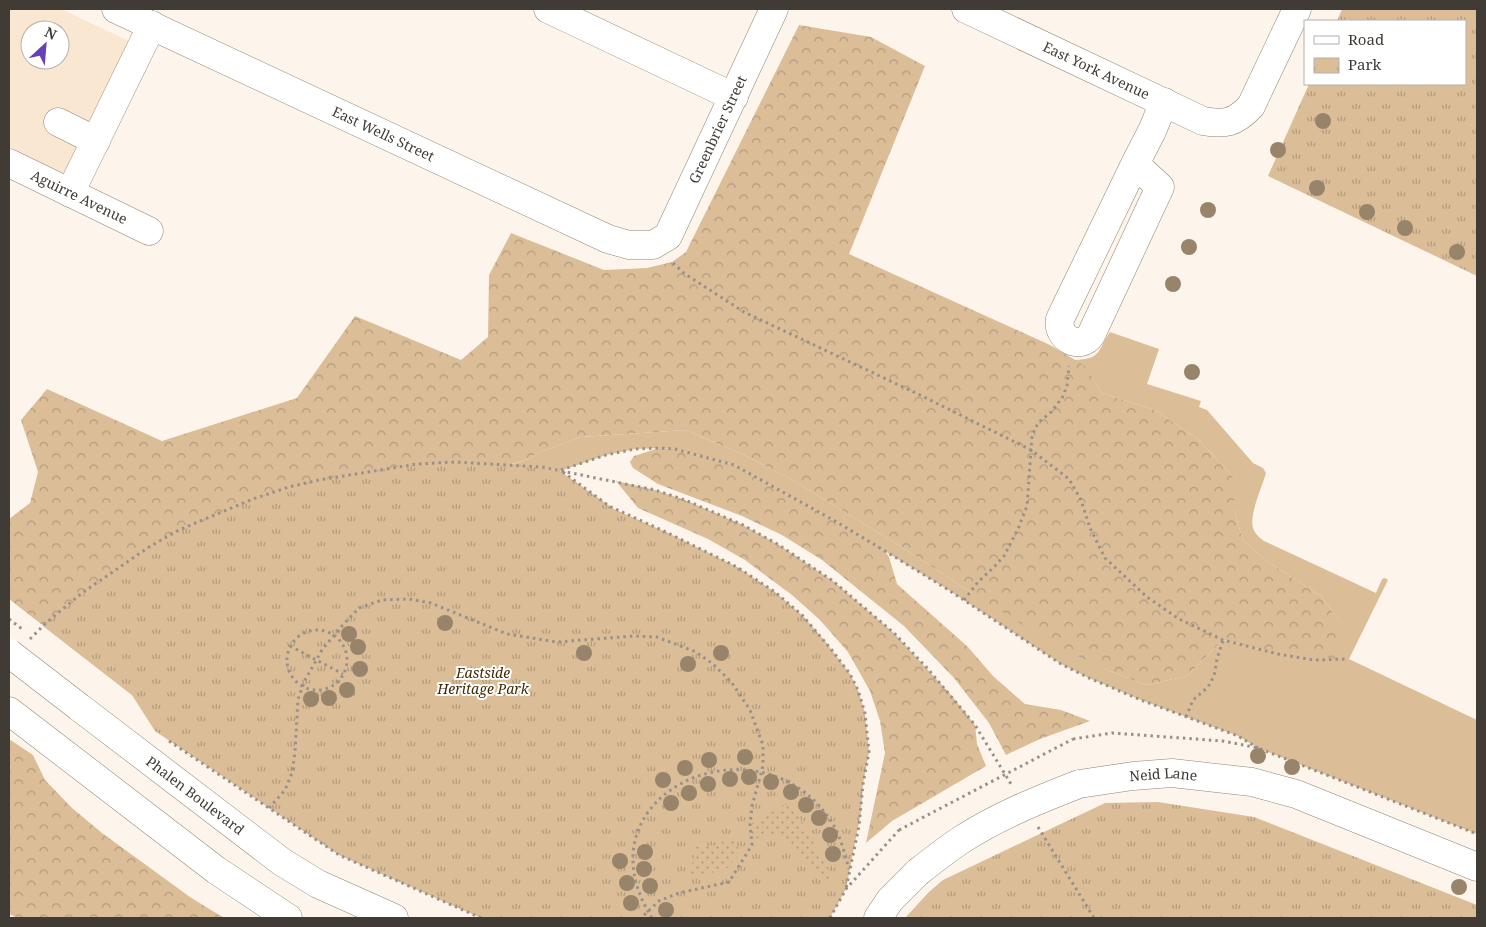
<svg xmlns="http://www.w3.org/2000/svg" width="1486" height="927" viewBox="0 0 1486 927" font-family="'Noto Serif',serif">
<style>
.built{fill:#fae7d1;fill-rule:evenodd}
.grass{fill:#dbbd98}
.forest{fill:url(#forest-crowns)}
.park{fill:url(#park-tufts)}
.garden{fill:url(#garden-dots)}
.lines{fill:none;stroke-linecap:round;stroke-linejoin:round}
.minor-casing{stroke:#918476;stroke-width:29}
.major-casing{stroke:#918476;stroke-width:29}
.path{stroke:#98918a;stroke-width:3;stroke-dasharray:2.5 4;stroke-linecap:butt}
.minor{stroke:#fff;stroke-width:28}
.major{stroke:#fff;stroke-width:28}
.major-bridge-casing{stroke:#918476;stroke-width:29;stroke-linecap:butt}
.path-bridge{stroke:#98918a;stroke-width:3;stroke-dasharray:2.5 4;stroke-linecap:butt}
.major-bridge{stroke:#fff;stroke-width:28}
.tree{fill:#97846a}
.labels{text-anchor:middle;stroke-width:4;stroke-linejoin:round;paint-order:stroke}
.street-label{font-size:14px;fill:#403b35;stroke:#fff}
.park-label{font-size:14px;font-style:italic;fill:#432800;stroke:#fff}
</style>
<defs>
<pattern id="forest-crowns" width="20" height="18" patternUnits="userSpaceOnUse" patternTransform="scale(1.25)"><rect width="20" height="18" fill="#dbbd98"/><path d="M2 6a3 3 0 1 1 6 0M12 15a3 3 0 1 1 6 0" fill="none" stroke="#b39b7d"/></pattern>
<pattern id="park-tufts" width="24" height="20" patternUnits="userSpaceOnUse" patternTransform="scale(1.25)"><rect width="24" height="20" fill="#dbbd98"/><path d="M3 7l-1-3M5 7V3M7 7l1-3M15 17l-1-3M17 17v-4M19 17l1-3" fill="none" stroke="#b39b7d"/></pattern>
<pattern id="garden-dots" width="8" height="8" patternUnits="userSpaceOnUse" patternTransform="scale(1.25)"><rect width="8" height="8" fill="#dbbd98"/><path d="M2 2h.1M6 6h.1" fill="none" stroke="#b39b7d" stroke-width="1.8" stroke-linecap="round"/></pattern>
</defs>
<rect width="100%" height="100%" fill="#fdf5eb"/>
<path class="built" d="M9 9H61L131 42 65 177 9 150ZM30 30H60V60H30Z"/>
<path class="grass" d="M1110 332 1159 349 1147 384 1201 401 1199 407 1207 410 1253 463 1263 468 1266 473C1262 487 1249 515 1253 528 1255 534 1259 537 1264 541L1376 593 1382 579 1385 578 1388 580 1349 659 1477 720V834L1258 748 1238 736 1141 700 1089 678 1061 664 947 589 835 521 734 465 675 449 659 448 635 449 606 455 560 471 542 467 509 465 529 459 538 453 581 437 686 430 746 456 791 479 900 546 970 592 1105 669 1146 685 1187 676 1223 640 1267 651 1339 621 1321 596 1265 560 1243 540 1234 510V478L1199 440 1155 410 1102 393 1085 367 1074 360C1102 359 1097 351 1110 332Z"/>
<path class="forest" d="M799 25 871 37 925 66 849 254 1050 345 1085 366 1102 393 1155 410 1199 440 1234 478V510L1243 540 1265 560 1321 596 1339 621 1338 659 1267 651 1223 640 1187 676 1146 685 1105 669 1058 647 970 592 900 546 791 479 746 456 686 430 581 437 538 453 529 459 511 464 542 467 568 486 132 695 9 599V519L30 503 38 472 21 420 47 389 162 441 297 398 355 316 461 360 488 337 489 275 511 233 604 270 647 268 672 262 686 252Z
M659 448 675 449 734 465 835 521 885 551 889 557 897 584 968 647 993 676 1025 704 1061 710 1090 721 1040 739 1006 755 989 723 954 678 904 626 822 560 782 535 742 516 658 484 633 468 630 462 634 456Z
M616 481 655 490 685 500 743 525 779 545 833 581 894 633 952 696 975 725 977 744 986 766 892 821 866 843 885 753 880 721 870 691 848 652 820 620 792 595 745 560 708 539 638 508Z
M9 739 33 755 45 780 72 808 102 833 190 897 224 918H18L9 914Z"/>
<path class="park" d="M1342 9H1477V276L1268 176 1309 84H1465V21H1337Z
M454 462 542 467 560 471 614 509 668 533 737 567 775 592 802 615 825 641 850 674 858 690 865 713 869 752 863 784 861 812 846 889 830 918H481L339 855 155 731 132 695 43 626 113 572 149 547 179 530 253 499 289 487 319 480 417 464Z
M1158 802 1254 817 1477 905V918H905L929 892 943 880 1105 803Z"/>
<path class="garden" d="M791 802 832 876 826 883 779 832 752 840 750 824Z
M732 837 741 852 725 871 690 875 696 847 717 845Z"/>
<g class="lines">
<defs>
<g id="minor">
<path id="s1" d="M116 9 608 239 629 245H653L668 236 774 9"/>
<path d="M548 9 734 97"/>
<path id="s2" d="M966 9 1203 121C1225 125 1235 123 1251 106L1297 9"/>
<path d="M58 122 96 141"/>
<path id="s3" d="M9 163 149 231"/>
<path d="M1135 164 1160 187 1091 335C1080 351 1056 338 1060 319L1135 164 1152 131 1164 102"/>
<path d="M70 193 152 25"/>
</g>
<g id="major">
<path id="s4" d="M79 707 282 862 318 884 394 918"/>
<path d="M9 711 216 870 288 918"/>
<path id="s5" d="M1079 784 1133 776 1172 773 1252 782 1296 794 1477 867"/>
<path d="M878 918 890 900 918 872"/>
</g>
</defs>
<use href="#minor" class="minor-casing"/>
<use href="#major" class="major-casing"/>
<path class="path" d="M673 263 685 274 744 312 920 395 1031 450 1069 479 1081 500 1090 528 1105 558 1147 597 1179 619 1223 640 1278 654 1314 660 1348 659
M561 470 606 455 635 449 659 448 675 449 734 465 835 521 885 551 947 589 1061 664 1089 678 1141 700 1238 736 1258 748
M563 472 609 506 668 533 737 567 775 592 802 615 831 649 850 674 858 690 865 713 869 752 863 784 859 826 846 889
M964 600 978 582 993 568 1004 556 1018 529 1027 506 1032 436 1038 423 1051 412 1062 398 1067 386 1069 366
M287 660a30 30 0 1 1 60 0a30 30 0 1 1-60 0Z
M30 639 47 622 82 593 149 547 179 530 253 499 289 487 319 480 417 464 454 462 542 467 655 490 685 500 743 525 779 545 833 581 894 633 928 669 975 725 1011 784
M290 646 343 674
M1186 717 1193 700 1208 687 1214 676 1217 659 1223 640
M1073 739 1112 733 1223 741 1258 748 1477 834
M169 741 339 855 481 918
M269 808 285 790 292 773 295 752 298 699 305 680 322 650 340 628 359 608 382 600 409 599 431 603 507 634 557 642 634 636 657 637 696 652 713 664 732 683 750 710 763 745V766L752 806 750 824 752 845 729 882 679 893 659 901 641 918
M1038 827 1094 918
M652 918C572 791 765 709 834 826 841 838 845 855 849 869
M830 918 846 889 899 830"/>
<use href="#minor" class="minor"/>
<use href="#major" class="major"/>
<defs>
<path id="major-bridge" d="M9 653 79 707
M918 872C932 861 946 850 961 840 998 816 1038 800 1079 784"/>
</defs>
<use href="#major-bridge" class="major-bridge-casing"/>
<path class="path-bridge" d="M9 619 22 629
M899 830 1073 739"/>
<use href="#major-bridge" class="major-bridge"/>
</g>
<g class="tree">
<circle cx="1323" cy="121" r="8"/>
<circle cx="1278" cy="150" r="8"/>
<circle cx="1317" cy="188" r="8"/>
<circle cx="1208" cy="210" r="8"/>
<circle cx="1367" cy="212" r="8"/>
<circle cx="1405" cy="228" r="8"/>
<circle cx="1189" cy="247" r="8"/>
<circle cx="1457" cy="252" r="8"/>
<circle cx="1173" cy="284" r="8"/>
<circle cx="1192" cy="372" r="8"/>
<circle cx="445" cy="623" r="8"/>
<circle cx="349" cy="634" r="8"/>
<circle cx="358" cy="647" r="8"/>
<circle cx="584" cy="653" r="8"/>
<circle cx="721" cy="653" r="8"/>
<circle cx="688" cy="664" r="8"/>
<circle cx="360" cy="669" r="8"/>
<circle cx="347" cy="690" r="8"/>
<circle cx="329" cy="698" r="8"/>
<circle cx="311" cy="699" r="8"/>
<circle cx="1258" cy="756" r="8"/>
<circle cx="745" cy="757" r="8"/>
<circle cx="709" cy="760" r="8"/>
<circle cx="1292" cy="767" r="8"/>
<circle cx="685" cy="768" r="8"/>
<circle cx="749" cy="777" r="8"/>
<circle cx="730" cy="779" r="8"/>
<circle cx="663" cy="780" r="8"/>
<circle cx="771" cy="782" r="8"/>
<circle cx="708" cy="784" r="8"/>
<circle cx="791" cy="792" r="8"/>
<circle cx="689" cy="793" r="8"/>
<circle cx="671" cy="803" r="8"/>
<circle cx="806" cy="805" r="8"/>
<circle cx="819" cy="818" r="8"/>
<circle cx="830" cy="835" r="8"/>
<circle cx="645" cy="852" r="8"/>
<circle cx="833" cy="854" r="8"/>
<circle cx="620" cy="861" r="8"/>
<circle cx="644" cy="869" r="8"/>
<circle cx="627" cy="883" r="8"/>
<circle cx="650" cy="886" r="8"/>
<circle cx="1459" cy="887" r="8"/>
<circle cx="631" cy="903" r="8"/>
<circle cx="666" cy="910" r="8"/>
</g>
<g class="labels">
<g class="street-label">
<text dy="5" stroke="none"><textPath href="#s2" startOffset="144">East York Avenue</textPath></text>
<text dy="5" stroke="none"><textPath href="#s1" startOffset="724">Greenbrier Street</textPath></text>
<text dy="5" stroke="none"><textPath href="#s1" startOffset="295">East Wells Street</textPath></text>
<text dy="5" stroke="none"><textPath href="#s3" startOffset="78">Aguirre Avenue</textPath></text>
<text dy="5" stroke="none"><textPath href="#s5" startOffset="85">Neid Lane</textPath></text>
<text dy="5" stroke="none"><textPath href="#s4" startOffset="146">Phalen Boulevard</textPath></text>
</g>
<g class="park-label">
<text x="483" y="678">Eastside<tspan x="483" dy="16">Heritage Park</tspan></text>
</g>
</g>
<rect width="1486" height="927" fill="none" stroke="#403b35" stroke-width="20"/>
<rect x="1304" y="20" width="162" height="65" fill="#ffffff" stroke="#b3b1ae"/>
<rect x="1314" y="36" width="25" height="8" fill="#ffffff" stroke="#b3b1ae"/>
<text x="1348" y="45" font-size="15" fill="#403b35">Road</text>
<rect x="1314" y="58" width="25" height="15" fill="url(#park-tufts)" stroke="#b3b1ae"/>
<text x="1348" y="70" font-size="15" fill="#403b35">Park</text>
<g transform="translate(45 45) rotate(26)"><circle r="24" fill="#ffffff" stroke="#b3b1ae"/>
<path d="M0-4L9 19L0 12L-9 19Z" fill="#6740b9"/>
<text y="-8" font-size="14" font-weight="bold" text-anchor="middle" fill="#403b35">N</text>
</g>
</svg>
